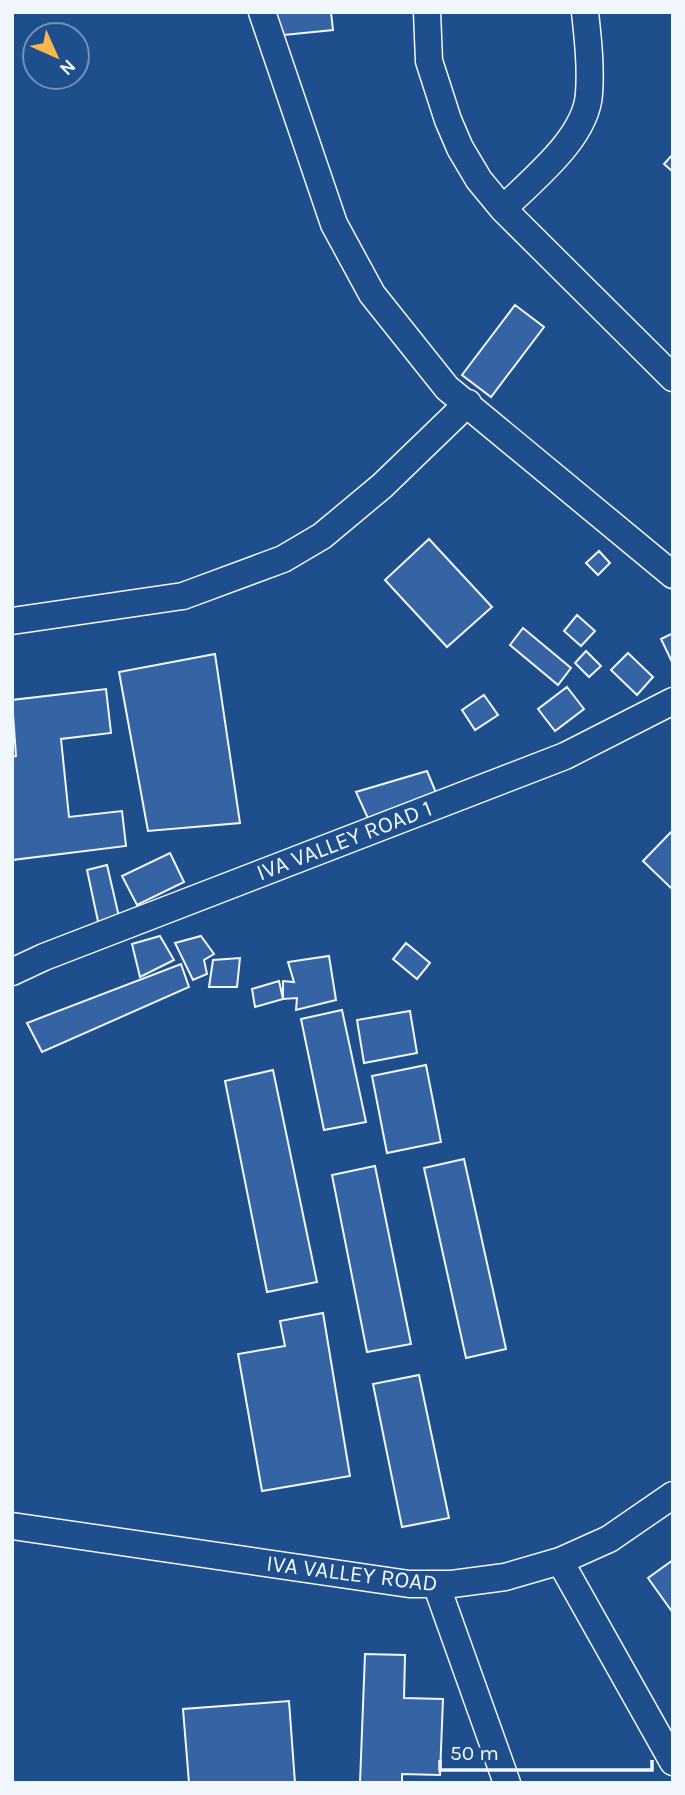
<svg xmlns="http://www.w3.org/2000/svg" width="685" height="1795" viewBox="0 0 685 1795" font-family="Karla,sans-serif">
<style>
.building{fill:#3563a3;stroke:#f2f6ff;stroke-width:2}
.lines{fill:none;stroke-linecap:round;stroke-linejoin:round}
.minor-casing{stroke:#f2f6ff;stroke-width:29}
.minor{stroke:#1f4e8c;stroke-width:26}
.labels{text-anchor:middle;stroke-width:5;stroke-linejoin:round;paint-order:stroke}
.street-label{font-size:23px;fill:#f2f6ff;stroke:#1f4e8c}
</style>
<rect width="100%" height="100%" fill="#1f4e8c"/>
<path class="building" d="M272 12H331L333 30 274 36Z
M673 154V172L664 164Z
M515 305 544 327 491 397 462 375Z
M429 539 492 607 447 647 385 580Z
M599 551 610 563 598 575 586 563Z
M577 615 595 631 581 646 564 631Z
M523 628 571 668 558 685 510 645Z
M673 633V664L661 639Z
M586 651 601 666 589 677 575 663Z
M628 653 653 677 637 695 611 670Z
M215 654 240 823 148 831 119 672Z
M567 687 584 709 555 731 538 709Z
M106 689 111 733 61 739 69 817 122 811 126 846 12 860V757L16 756 12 700Z
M484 695 498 715 475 730 462 710Z
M427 771 439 800 371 825 356 792Z
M673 830V890L643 861Z
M170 853 184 882 137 905 122 876Z
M107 865 120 921 99 926 87 870Z
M160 936 174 960 140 977 132 944Z
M201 936 214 954 204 960 207 974 193 980 175 943Z
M406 943 430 963 417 979 393 959Z
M329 956 336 1000 296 1010 297 998 283 999V981L294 982 288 962Z
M240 958 237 987H209L213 960Z
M181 964 189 987 42 1052 27 1023Z
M279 981 283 999 255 1007 252 989Z
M342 1010 366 1122 324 1130 301 1019Z
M410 1011 417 1053 364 1063 357 1020Z
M426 1065 441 1142 387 1153 372 1076Z
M273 1070 317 1282 267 1292 225 1081Z
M464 1159 506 1349 466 1358 424 1168Z
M375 1166 411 1344 367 1352 332 1175Z
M323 1313 350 1476 262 1491 238 1354 285 1346 280 1321Z
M419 1375 449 1518 402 1527 373 1384Z
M673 1560V1613L648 1578Z
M365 1654 405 1655 404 1698 443 1699 440 1775 402 1774V1783H360Z
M289 1701 295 1783H189L183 1709Z"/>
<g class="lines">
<defs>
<path id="minor" d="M262 12 334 224 372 294 447 388 673 575
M427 12 429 61 448 120 460 148 479 180 503 209 673 378
M503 209C533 179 586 138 589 94 591 67 588 39 585 12
M12 621 183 596 283 559 322 536 382 486 468 403
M12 972 44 957 565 756 673 701
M12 1526 409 1584H452L505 1577 560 1561 609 1539 673 1495
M560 1561 673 1762
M436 1584 507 1783"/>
</defs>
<use href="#minor" class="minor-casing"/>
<use href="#minor" class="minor"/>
</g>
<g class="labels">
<g class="street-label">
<text transform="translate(344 840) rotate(-21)" y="8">IVA VALLEY ROAD 1</text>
<text transform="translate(352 1573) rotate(7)" y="8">IVA VALLEY ROAD</text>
</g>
</g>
<rect width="685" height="1795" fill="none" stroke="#f2f6ff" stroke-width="28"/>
<g transform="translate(56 56) rotate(135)"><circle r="33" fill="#1f4e8c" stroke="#7391ba" stroke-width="2"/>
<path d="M0-5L12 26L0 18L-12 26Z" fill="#ffb74d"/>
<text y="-10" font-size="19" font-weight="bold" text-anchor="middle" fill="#f2f6ff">N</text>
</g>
<path d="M440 1760v10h212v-10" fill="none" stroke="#f2f6ff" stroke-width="3.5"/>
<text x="450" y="1760" font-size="21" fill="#f2f6ff" stroke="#1f4e8c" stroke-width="5" paint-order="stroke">50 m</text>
</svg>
